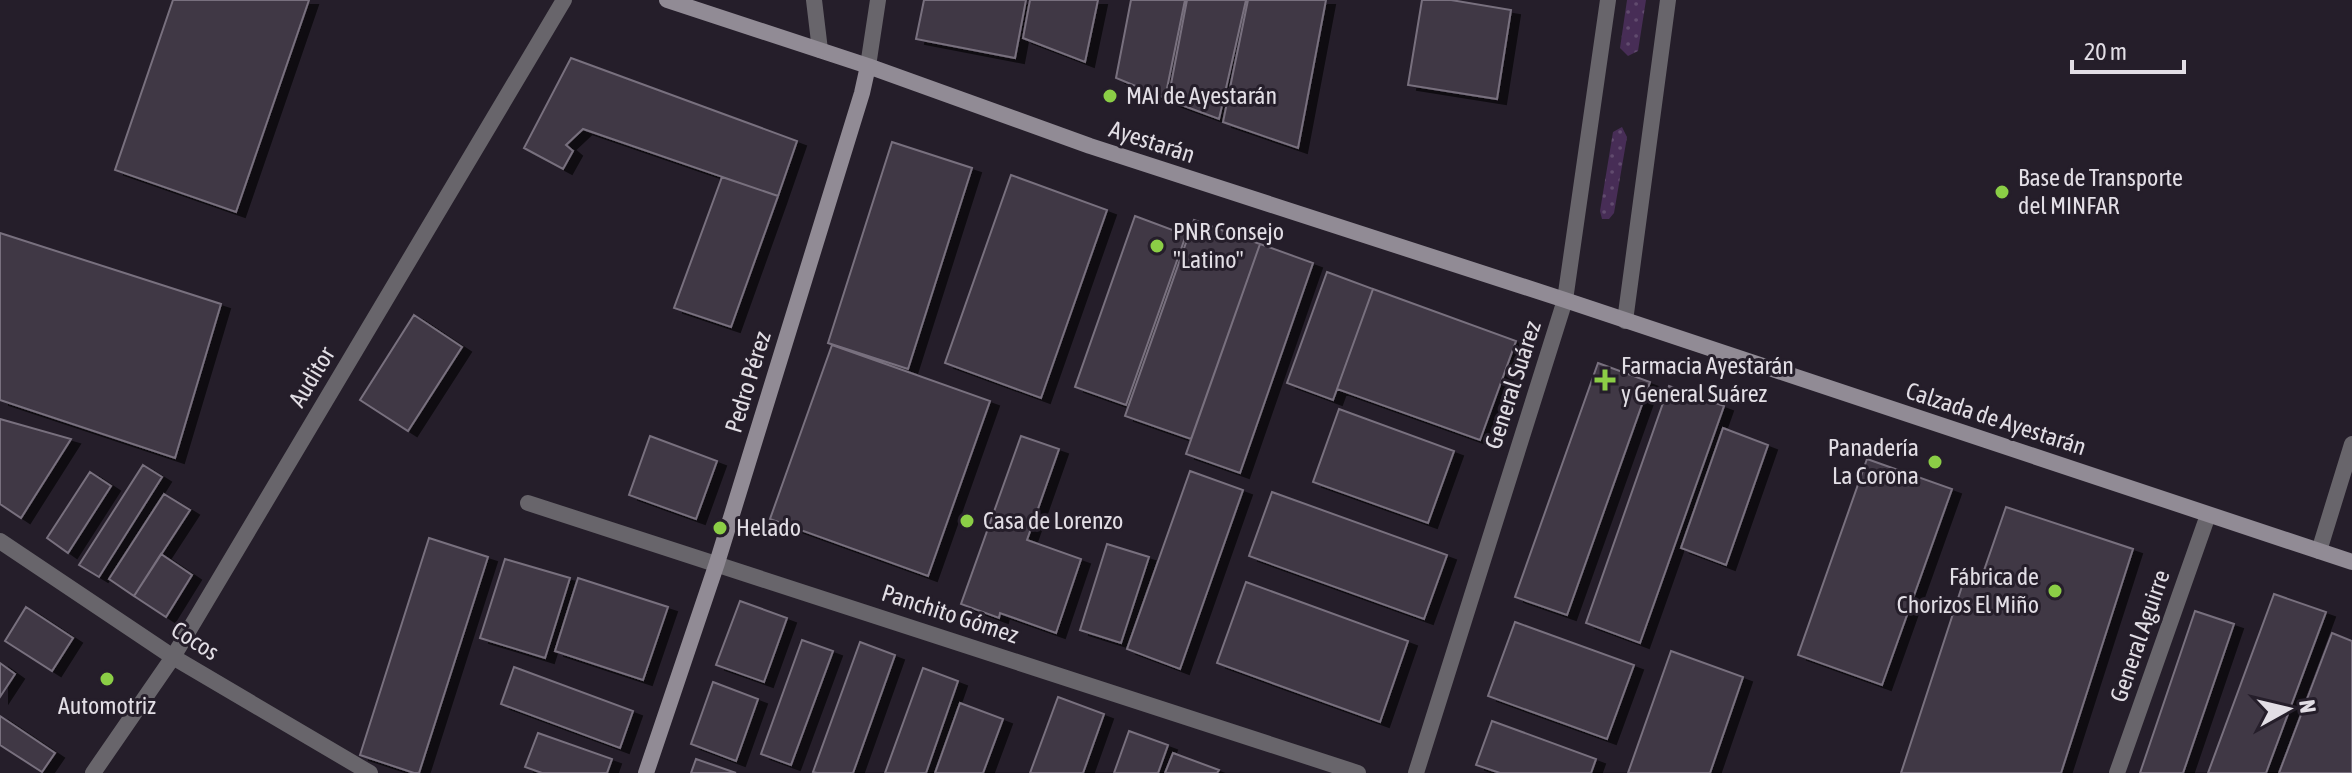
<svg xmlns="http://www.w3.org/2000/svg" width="2352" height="773" viewBox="0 0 2352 773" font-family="'Asap Condensed',sans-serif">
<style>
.green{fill:url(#green-dots)}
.building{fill:#3f3744;stroke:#78707e;stroke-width:2;filter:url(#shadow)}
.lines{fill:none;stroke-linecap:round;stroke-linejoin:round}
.lane{stroke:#68656b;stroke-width:16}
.street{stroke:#68656b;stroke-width:16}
.secondary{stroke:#918b95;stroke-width:16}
.poi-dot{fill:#8bce46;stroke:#251e2a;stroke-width:3}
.labels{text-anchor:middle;stroke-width:6;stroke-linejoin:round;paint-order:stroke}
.poi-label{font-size:24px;fill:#e2dee5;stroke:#251e2a;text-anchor:start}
.street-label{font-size:24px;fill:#e2dee5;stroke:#251e2a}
</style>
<defs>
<pattern id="green-dots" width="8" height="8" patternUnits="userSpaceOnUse" patternTransform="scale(2)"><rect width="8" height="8" fill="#472d56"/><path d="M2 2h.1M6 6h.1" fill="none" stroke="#614b6e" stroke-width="1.8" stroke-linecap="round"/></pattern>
<filter id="shadow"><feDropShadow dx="9" dy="5" stdDeviation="0" flood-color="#0009"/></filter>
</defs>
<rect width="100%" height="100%" fill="#251e2a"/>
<path class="green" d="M1627 0H1646L1638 51 1628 56 1620 48Z
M1622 127 1627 137 1614 213 1609 219H1602L1600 211 1613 132Z"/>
<path class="building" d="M173 0H309L236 212 115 170Z
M924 0H1026L1015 58 916 39Z
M1030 0H1098L1085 62 1023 38Z
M1131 0H1185L1165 98 1116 78Z
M1187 0H1246L1219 119 1168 100Z
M1248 0H1326L1298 148 1223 122Z
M1422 0H1451L1511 10 1497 99 1408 85Z
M571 58 797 141 778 196 583 129 566 145 573 151 563 169 524 148Z
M892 142 972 168 908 369 828 343Z
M1011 175 1107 210 1041 398 945 363Z
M722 177 778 196 731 327 674 308Z
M1135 216 1186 235 1126 405 1075 387Z
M1194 220 1260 244 1191 439 1125 416Z
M0 233 221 304 175 458 0 400Z
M1260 244 1313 263 1240 473 1186 454Z
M1327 272 1373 289 1333 400 1287 383Z
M1373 289 1516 341 1480 440 1337 389Z
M414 315 462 347 408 431 360 400Z
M832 345 990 401 928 576 770 519Z
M1598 363 1650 382 1567 615 1515 597Z
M1669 386 1724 406 1640 643 1586 623Z
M1339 409 1454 451 1428 523 1313 482Z
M0 419 71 439 21 518 0 504Z
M1723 428 1768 445 1726 565 1681 548Z
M650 436 717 461 696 519 629 495Z
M1021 436 1059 449 1027 540 1081 559 1056 633 1000 613 999 618 961 604Z
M1867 459 1952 489 1882 685 1798 655Z
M143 465 162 477 99 577 79 565Z
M1190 471 1243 490 1180 669 1127 649Z
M90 472 111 486 68 553 47 538Z
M1272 492 1447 555 1424 619 1249 556Z
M164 494 190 510 134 596 109 579Z
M2006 507 2133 549 2061 773H1901L1966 574 1981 579Z
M429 538 488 557 419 773H414L360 755Z
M1107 544 1149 557 1121 643 1080 630Z
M161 554 192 575 166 617 134 596Z
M505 559 570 578 545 658 480 638Z
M578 578 668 607 643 680 555 651Z
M1246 582 1408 641 1380 722 1217 663Z
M2274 594 2326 612 2266 773H2208Z
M740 601 787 618 764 682 716 665Z
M26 607 73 638 52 671 5 641Z
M2195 611 2234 624 2183 773H2140Z
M1515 622 1634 665 1607 739 1488 696Z
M2332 633 2352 641V773H2279Z
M802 640 833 651 791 765 761 754Z
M860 642 895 655 853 773H817L813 772Z
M1671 651 1743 677 1710 773H1628Z
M0 663 15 674 0 697Z
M514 667 633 711 620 748 501 704Z
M923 668 958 681 926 773H885Z
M713 682 758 699 736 761 691 744Z
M1058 697 1104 714 1083 773H1030Z
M960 703 1003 719 983 773H935Z
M0 716 55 753 42 772 0 745Z
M1492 721 1596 759 1591 773H1500L1476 765Z
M1129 731 1168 745 1158 773H1114Z
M538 733 612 759 607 773H542L525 767Z
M1173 753 1219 770 1217 773H1165Z
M696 759 736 773H691Z"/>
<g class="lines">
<path class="lane" d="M814 0 820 50
M2319 551 2352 444"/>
<path class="street" d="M868 66 878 0
M1625 321 1668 0
M528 503 1358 773
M0 541 173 657 370 773
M93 773 173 657 564 0
M1416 773 1565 300 1608 0
M2117 773 2208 515"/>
<path class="secondary" d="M667 0 868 66 1090 146 1565 300 2352 562
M646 773 717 563 862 93 868 66"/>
</g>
<g class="poi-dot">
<circle cx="1110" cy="96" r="8"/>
<circle cx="2002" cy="192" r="8"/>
<circle cx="1157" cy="246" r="8"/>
<path d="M1601 368h8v8h8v8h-8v8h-8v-8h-8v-8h8z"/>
<circle cx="1935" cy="462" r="8"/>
<circle cx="967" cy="521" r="8"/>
<circle cx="720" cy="528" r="8"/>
<circle cx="2055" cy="591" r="8"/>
<circle cx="107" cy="679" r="8"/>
</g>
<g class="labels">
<g class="poi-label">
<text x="1126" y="104">MAI de Ayestarán</text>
<text x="2018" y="186">Base de Transporte<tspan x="2018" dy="28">del MINFAR</tspan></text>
<text x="1173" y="240">PNR Consejo<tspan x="1173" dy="28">"Latino"</tspan></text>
<text x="1621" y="374">Farmacia Ayestarán<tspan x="1621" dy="28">y General Suárez</tspan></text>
<text x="1919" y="456" text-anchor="end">Panadería<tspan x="1919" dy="28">La Corona</tspan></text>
<text x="983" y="529">Casa de Lorenzo</text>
<text x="736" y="536">Helado</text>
<text x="2039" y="585" text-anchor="end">Fábrica de<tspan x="2039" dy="28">Chorizos El Miño</tspan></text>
<text x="107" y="714" text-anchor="middle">Automotriz</text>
</g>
<g class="street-label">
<text transform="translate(1152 142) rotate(18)" y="8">Ayestarán</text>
<text transform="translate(312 377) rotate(-59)" y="8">Auditor</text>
<text transform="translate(748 382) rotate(-73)" y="8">Pedro Pérez</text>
<text transform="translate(1513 385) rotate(-72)" y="8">General Suárez</text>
<text transform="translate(1996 419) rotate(18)" y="8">Calzada de Ayestarán</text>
<text transform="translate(950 614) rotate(18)" y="8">Panchito Gómez</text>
<text transform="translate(2140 636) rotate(-71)" y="8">General Aguirre</text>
<text transform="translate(195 641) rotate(32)" y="8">Cocos</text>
</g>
</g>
<g transform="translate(2288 709) rotate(82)" stroke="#251e2a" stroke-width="6" paint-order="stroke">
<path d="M0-6L14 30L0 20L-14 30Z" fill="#e2dee5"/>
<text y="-12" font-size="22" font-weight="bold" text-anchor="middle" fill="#e2dee5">N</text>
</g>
<path d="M2072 60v12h112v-12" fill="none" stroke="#e2dee5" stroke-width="4"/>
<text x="2084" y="60" font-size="24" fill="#e2dee5" stroke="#251e2a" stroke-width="6" paint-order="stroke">20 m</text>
</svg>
